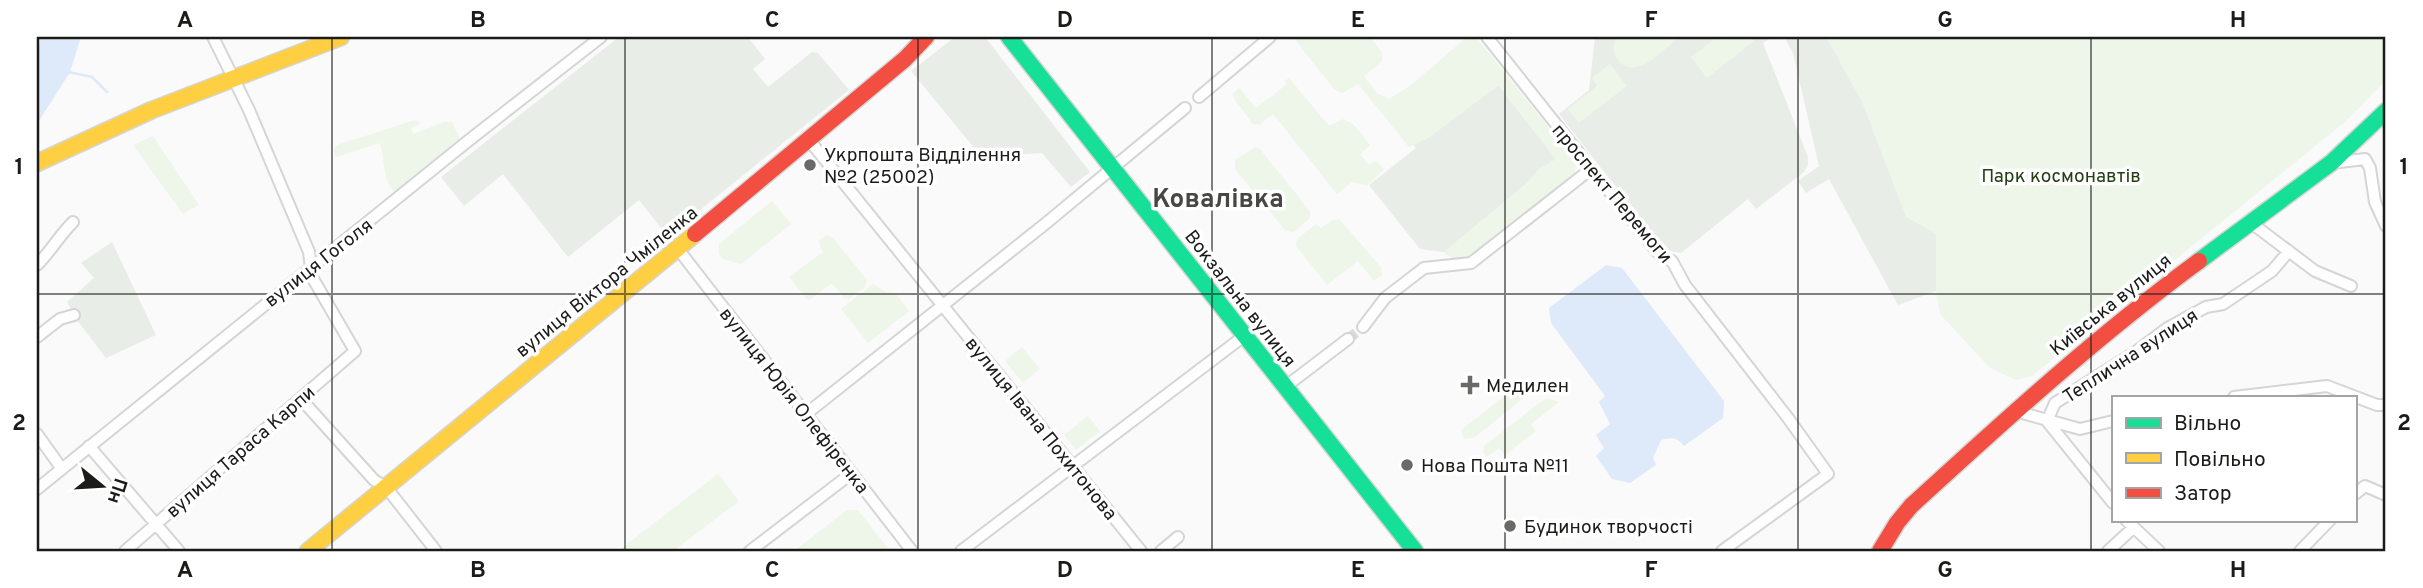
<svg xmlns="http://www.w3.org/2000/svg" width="2423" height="588" viewBox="0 0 2423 588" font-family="Overpass,sans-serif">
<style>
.built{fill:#e8ede7}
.green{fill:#edf6e9}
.water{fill:#dee9f9}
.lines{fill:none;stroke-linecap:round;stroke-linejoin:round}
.stream{stroke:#dee9f9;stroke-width:2.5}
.street-tunnel{stroke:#d8d9d8;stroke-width:10;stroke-dasharray:10 5;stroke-linecap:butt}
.street-casing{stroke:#d4d5d4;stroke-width:14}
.fast-casing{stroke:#d4d5d4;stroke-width:19}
.slow-casing{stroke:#d4d5d4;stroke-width:19}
.jam-casing{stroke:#d4d5d4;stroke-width:19}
.street{stroke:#fefefe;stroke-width:10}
.fast{stroke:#16e098;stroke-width:16}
.slow{stroke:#ffcf43;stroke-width:16}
.jam{stroke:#f24e42;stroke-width:16}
.grid{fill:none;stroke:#1b1b1a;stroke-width:2;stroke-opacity:0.55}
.poi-dot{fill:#696968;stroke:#fff;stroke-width:2.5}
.labels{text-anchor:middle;stroke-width:7;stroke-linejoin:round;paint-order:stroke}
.poi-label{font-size:19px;fill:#1b1b1a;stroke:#fff;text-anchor:start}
.park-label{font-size:19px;fill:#243f14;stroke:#fff}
.street-label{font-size:19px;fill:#1b1b1a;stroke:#fff}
.district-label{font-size:26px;font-weight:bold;fill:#474846;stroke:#fff}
.neatline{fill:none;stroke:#1b1b1a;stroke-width:2.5}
.grid-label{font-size:23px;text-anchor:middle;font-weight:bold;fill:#1b1b1a}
</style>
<rect width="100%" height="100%" fill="#f9faf9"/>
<path class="built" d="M619 37H748L765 59 753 69 768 87 812 52 818 53 849 90 674 231 671 228 665 233 639 200 568 257 503 174 464 206 441 177Z
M955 37H985L1090 172 1071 187 1042 153 1024 154 999 149 984 160 911 71Z
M1595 37H1772L1763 43 1808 157V165L1804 172 1756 209 1748 199 1681 253 1665 250 1559 114 1589 90Z
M1784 37H1826L1835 50 1936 234V291L1898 305 1829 179 1806 193 1798 181 1819 166 1793 53Z
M1478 59 1556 159 1444 252 1420 249 1369 185 1416 148 1397 124Z
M112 242 156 335 106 358 77 320 67 302 94 278 81 263Z"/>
<path class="green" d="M1293 37H1370L1382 53V62L1364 76 1377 93 1389 99 1411 85 1466 38 1476 37 1566 149 1576 163 1575 175 1479 253C1467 259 1454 263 1444 252L1523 187 1540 168 1556 159 1499 85 1430 137 1409 147 1358 84 1342 93 1334 89Z
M1616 37H1679C1664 49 1635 83 1617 59 1612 52 1613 44 1616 37Z
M1717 37H1751L1754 41 1707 78 1691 57Z
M1826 37H2386V80L2346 121 2032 376 2016 380 1990 368 1940 314 1936 291V234L1906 217 1862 102Z
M1610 64 1627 86 1579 123 1568 109 1597 86 1592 78Z
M1289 78 1329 126 1343 119 1353 124 1370 145 1360 154 1368 164 1377 161 1384 170 1367 185 1352 182 1337 194 1273 114 1259 125 1253 124 1235 100 1233 94 1239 88 1256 108 1287 84 1285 81Z
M415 120 421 124 411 128 413 134 444 122H452L459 137V141L397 193C382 184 385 159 380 143L336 157 333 150 337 145Z
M153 136 199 205 183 214 133 145Z
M1255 147 1260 149 1310 211V218L1294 232 1285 230 1235 169V160Z
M772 201 791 224 741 264 723 259 719 254V244Z
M1339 219 1381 267 1382 275 1374 281 1358 261 1327 285 1296 246 1297 239 1316 224 1321 228 1331 221Z
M827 235 833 238 867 280 864 288 849 299 844 298 832 283 808 301 789 277 823 252 818 241Z
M873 284 886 292 896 294 909 311 868 343 841 309Z
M1022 347 1040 369 1023 383 1005 361Z
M1519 385 1526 391V396L1474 438 1464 439 1461 430Z
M1549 399 1559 402 1531 424 1536 431 1505 455 1499 448 1487 457 1483 451 1484 446 1543 400Z
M1088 416 1100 431 1076 450 1064 435Z
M718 474 739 501 673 551H618Z
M847 510H858L890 551H794Z"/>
<path class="water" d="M41 37H81L70 72 37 124V58Z
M1606 265 1622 268 1724 401 1723 418 1684 446C1677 437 1672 437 1661 440L1653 458 1656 465 1630 483 1612 479 1596 456 1604 448 1596 435 1610 424 1599 402 1605 396 1551 323 1549 308Z"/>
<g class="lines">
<path class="stream" d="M68 72 92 77 107 92"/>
<path class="street-tunnel" d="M1348 339 1363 327"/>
<defs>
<path id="street" d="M1487 37 1655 249 1662 257 1672 261 1685 285 1788 418 1828 474 1722 551
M1199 97 1270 37
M809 140 1141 551
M2331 163 2365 159 2370 168 2375 202 2386 226
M2250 222 2315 271 2351 286
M678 249 912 551
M37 265C51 251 59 236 73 222
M1363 327 1385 298 1424 268 1471 263 1591 169
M37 337 60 319 74 315
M1285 387 1348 339
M2234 397 2327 386 2377 405H2386
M301 399 374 480 386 487 436 551
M2015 411 2080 429 2113 421
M806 414 1045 224 1185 108
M37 434 62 469
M89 446 179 551
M37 489 468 141 601 37
M2355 494 2365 486 2386 495
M2113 503 2047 421 2055 403 2134 353 2166 329 2206 307 2223 304 2272 271 2289 251
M2126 520 2159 551
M125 551 355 351 312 277 309 252 249 110 213 37
M750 551 852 473
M961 551 1244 336
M1161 551 1178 537
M2108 551 2133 528
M2300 551 2330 520"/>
<path id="fast" d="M1009 37 1415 551
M2199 261 2331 163 2386 111"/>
<path id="slow" d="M37 163 152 110 341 37
M308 551 695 234"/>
<path id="jam" d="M695 234 905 59 926 37
M1880 551 1897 523 1911 506C2004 421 2097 336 2199 261"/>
</defs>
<use href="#street" class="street-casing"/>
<use href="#fast" class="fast-casing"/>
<use href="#slow" class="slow-casing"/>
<use href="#jam" class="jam-casing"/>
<use href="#street" class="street"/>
<use href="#fast" class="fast"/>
<use href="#slow" class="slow"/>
<use href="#jam" class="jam"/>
</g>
<path class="grid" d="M332 37V551M625 37V551M918 37V551M1212 37V551M1505 37V551M1798 37V551M2091 37V551M37 294H2386"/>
<g class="poi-dot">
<circle cx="810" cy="165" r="7"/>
<path d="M1466.5 374.5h7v7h7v7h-7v7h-7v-7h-7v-7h7z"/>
<circle cx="1407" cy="465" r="7"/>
<circle cx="1510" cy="526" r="7"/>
</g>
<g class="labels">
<g class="poi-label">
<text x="824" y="161">Укрпошта Відділення<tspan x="824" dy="22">№2 (25002)</tspan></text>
<text x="1486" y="392">Медилен</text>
<text x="1421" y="472">Нова Пошта №11</text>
<text x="1524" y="533">Будинок творчості</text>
</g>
<g class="park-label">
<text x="2061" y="182">Парк космонавтів</text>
</g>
<g class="street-label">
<text transform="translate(1613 193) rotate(50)" y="7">проспект Перемоги</text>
<text transform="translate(318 262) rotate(-38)" y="7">вулиця Гоголя</text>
<text transform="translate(606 281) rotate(-39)" y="7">вулиця Віктора Чміленка</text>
<text transform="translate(1241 298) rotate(52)" y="7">Вокзальна вулиця</text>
<text transform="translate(2110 304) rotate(-39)" y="7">Київська вулиця</text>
<text transform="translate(2130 355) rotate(-33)" y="7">Теплична вулиця</text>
<text transform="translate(795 400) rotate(52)" y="7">вулиця Юрія Олефіренка</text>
<text transform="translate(1042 428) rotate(51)" y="7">вулиця Івана Похитонова</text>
<text transform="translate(240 451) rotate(-41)" y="7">вулиця Тараса Карпи</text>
</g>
<g class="district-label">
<text x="1218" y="207">Ковалівка</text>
</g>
</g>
<rect width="2423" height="588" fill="none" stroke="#ffffff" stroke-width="77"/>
<rect x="2112" y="396" width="245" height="126" fill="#ffffff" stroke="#a4a4a3" stroke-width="2"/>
<rect x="2126" y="418" width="35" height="10" fill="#16e098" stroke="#a4a4a3" stroke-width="2"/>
<text x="2174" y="430" font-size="21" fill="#1b1b1a">Вільно</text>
<rect x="2126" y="453" width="35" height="10" fill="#ffcf43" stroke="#a4a4a3" stroke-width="2"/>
<text x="2174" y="466" font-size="21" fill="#1b1b1a">Повільно</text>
<rect x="2126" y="488" width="35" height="10" fill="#f24e42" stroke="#a4a4a3" stroke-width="2"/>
<text x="2174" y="500" font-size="21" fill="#1b1b1a">Затор</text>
<g transform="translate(102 486) rotate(108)" stroke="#ffffff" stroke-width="5" paint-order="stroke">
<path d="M0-5L12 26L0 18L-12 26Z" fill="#1b1b1a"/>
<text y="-10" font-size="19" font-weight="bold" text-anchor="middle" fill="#1b1b1a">Пн</text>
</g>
<rect x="38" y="38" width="2346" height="512" class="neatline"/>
<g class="grid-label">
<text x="185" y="27">A</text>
<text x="478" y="27">B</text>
<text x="772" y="27">C</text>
<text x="1065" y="27">D</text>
<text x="1358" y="27">E</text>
<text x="1651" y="27">F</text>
<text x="1945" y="27">G</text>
<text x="2238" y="27">H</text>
<text x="19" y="174">1</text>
<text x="2404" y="174">1</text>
<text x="19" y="430">2</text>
<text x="2404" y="430">2</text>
<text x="185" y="577">A</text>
<text x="478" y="577">B</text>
<text x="772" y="577">C</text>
<text x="1065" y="577">D</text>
<text x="1358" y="577">E</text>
<text x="1651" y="577">F</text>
<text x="1945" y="577">G</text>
<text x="2238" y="577">H</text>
</g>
</svg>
